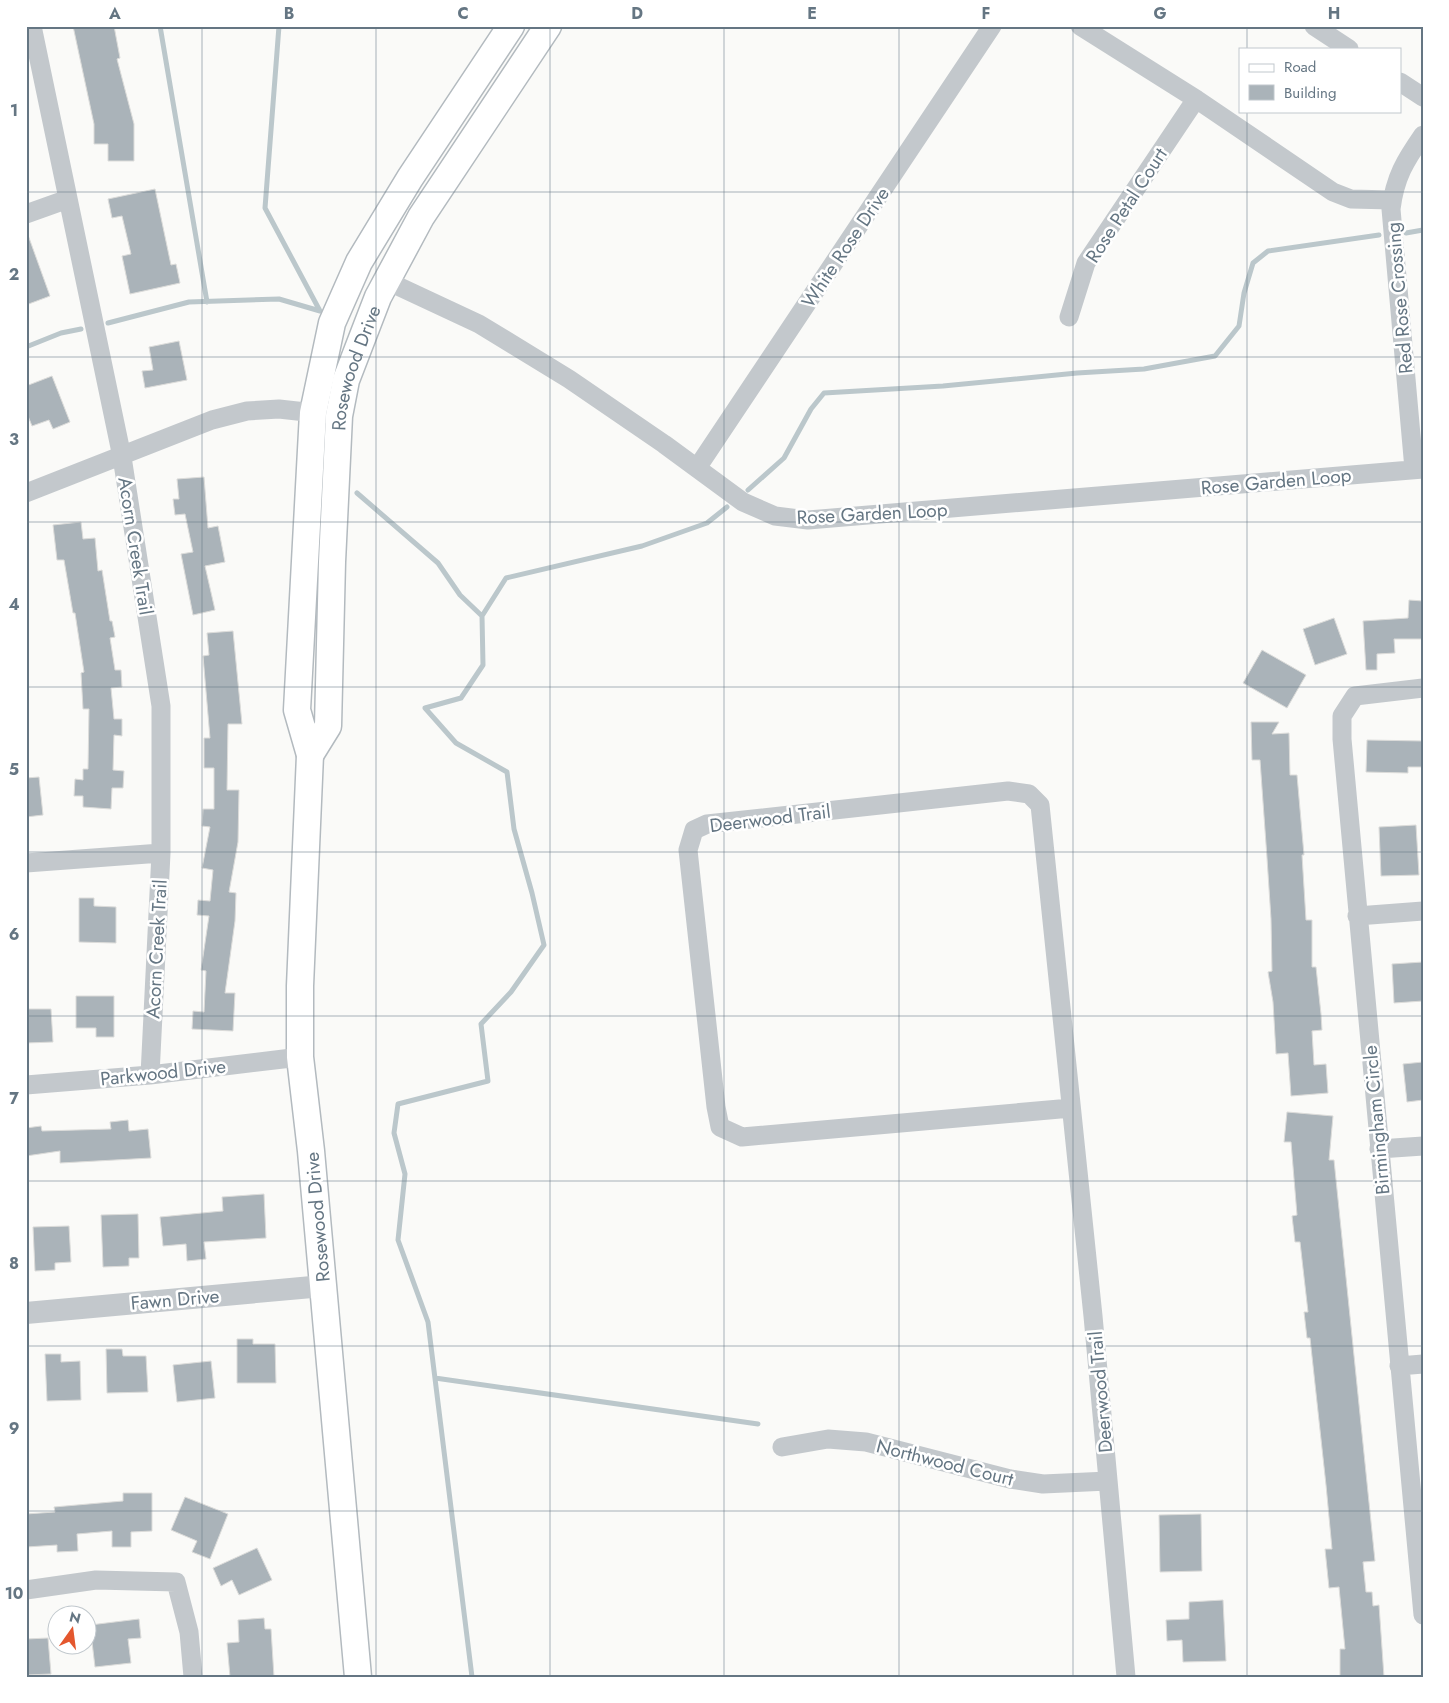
<svg xmlns="http://www.w3.org/2000/svg" width="1449" height="1703" viewBox="0 0 1449 1703" font-family="Jost,sans-serif">
<style>
.lines{fill:none;stroke-linecap:round;stroke-linejoin:round}
.stream{stroke:#bbc7cb;stroke-width:5}
.building{fill:#aab3b9;stroke:#dcdcda}
.secondary-casing{stroke:#b3babf;stroke-width:29}
.minor{stroke:#c3c8cc;stroke-width:19}
.tertiary{stroke:#c3c8cc;stroke-width:22}
.secondary{stroke:#fff;stroke-width:26}
.grid{fill:none;stroke:#657683;stroke-width:1;stroke-opacity:0.55}
.labels{text-anchor:middle;stroke-width:5;stroke-linejoin:round;paint-order:stroke}
.street-label{font-size:19px;fill:#657683;stroke:#fff}
.neatline{fill:none;stroke:#657683;stroke-width:2}
.grid-label{font-size:16px;text-anchor:middle;font-weight:bold;fill:#657683}
</style>
<rect width="100%" height="100%" fill="#fafaf8"/>
<g class="lines">
<path class="stream" d="M160 26 207 302
M279 26 265 208 320 311
M1406 233 1423 230
M108 323 189 302 279 299 320 311
M26 347 61 333 81 329
M748 490 784 458 811 409 824 393 943 386 1077 373 1144 369 1215 356 1239 326 1244 293 1253 263 1268 251 1379 235
M357 493 438 563 460 595 482 616 483 665 461 698 425 708 456 743 507 772 514 829 532 893 544 945 511 992 481 1024 488 1081 398 1104 394 1133 405 1174 398 1240 428 1322 472 1677
M482 616 506 578 642 546 707 523 727 507
M435 1378 758 1424"/>
</g>
<path class="building" d="M73 26H114L120 58 117 59 134 124V161H108V144H94V124Z
M155 189 171 265 176 264 180 283 130 294 122 256 131 254 122 216 112 218 108 199Z
M28 235 50 296 26 305V236Z
M179 341 187 380 145 388 142 371 153 370 149 347Z
M52 376 70 422 53 429 49 420 32 426 26 411V386Z
M204 477 208 528 218 526 225 562 205 566 215 610 193 615 181 554 193 552 185 514 175 515 173 499H179L177 479Z
M81 522 83 539 95 538 98 571 102 570 110 621H112L115 637 110 638 115 670H121L122 687 111 688 114 719H122V736L114 735 113 770 124 771 123 788H112L111 809 83 807V796H74L75 779 83 780V769H88L89 709H83L81 673 84 672 75 613H73L64 560H57L53 525Z
M1409 600 1423 601V639H1394L1395 653 1377 654V670H1366L1363 621 1408 618Z
M1334 618 1347 654 1315 665 1303 629Z
M233 631 242 724H228L227 790H239L238 842 229 892 236 893 235 921 225 993H235L233 1031 192 1029 193 1011 204 1012 206 971 201 970 209 916 197 915 198 900 210 901 213 870 202 868 210 827 202 826 203 809H214V768H204V738H210L203 656 209 655 207 633Z
M1262 650 1306 675 1287 708 1243 683Z
M1251 722H1279L1272 734 1289 733 1290 775H1297L1304 855H1302L1306 920H1312V967H1316L1321 1014 1322 1030 1312 1031 1314 1065 1326 1064 1328 1093 1291 1096 1288 1053 1276 1054 1273 1002 1268 972 1272 971 1271 919 1267 858 1260 760H1252Z
M1367 740 1423 741V767H1408V773L1366 772Z
M39 777 43 815 26 817V778Z
M1416 825 1419 875 1381 876 1379 827Z
M79 898H94V906L116 907V943L79 942Z
M1423 962V1001L1394 1003 1392 964Z
M76 996H114V1037H96V1028H76Z
M26 1009H51L53 1042 26 1043Z
M1423 1062V1100L1407 1102 1403 1064Z
M1287 1112 1333 1116 1329 1160H1334L1375 1561 1363 1562 1366 1592H1372L1373 1606 1379 1605 1384 1677H1340V1649H1345L1339 1587 1329 1588 1325 1549H1332L1326 1485 1310 1338H1307L1304 1312H1308L1300 1242H1295L1292 1216 1297 1215 1291 1142H1284Z
M128 1120 129 1131 148 1129 151 1158 60 1163V1151L26 1156V1128L41 1126 42 1131 111 1129 110 1122Z
M264 1194 266 1238 204 1242 206 1259 187 1261 186 1244 163 1246 160 1217 223 1211 222 1197Z
M138 1214 139 1258H129V1266L103 1267 101 1215Z
M69 1226 71 1262 55 1263V1270L35 1271 33 1227Z
M237 1339H253V1344H275L276 1383H237Z
M106 1349H122L123 1356H146L148 1392 107 1393Z
M45 1354H61V1362L80 1361 81 1400 47 1401Z
M211 1361 215 1398 177 1402 173 1365Z
M123 1493H152V1531L131 1532V1547H112V1531L77 1534 78 1551 57 1552V1545L26 1547V1514L55 1512 54 1507 123 1501Z
M185 1497 228 1514 210 1559 192 1552 197 1541 171 1530Z
M1201 1514 1202 1571 1160 1572 1159 1515Z
M257 1548 272 1580 239 1595 232 1580 221 1586 213 1568Z
M1223 1600 1226 1661 1183 1662 1182 1640 1167 1641 1166 1620 1189 1619V1602Z
M264 1618 265 1629H271L274 1677H230L227 1643 239 1642 238 1620Z
M139 1619 141 1638 128 1639 131 1663 95 1667 90 1625Z
M48 1638 51 1674 26 1675V1639Z"/>
<g class="lines">
<defs>
<g id="secondary">
<path id="s1" d="M310 755 328 726 332 562 339 416 346 380 378 297 421 217 548 26"/>
<path d="M358 1677 311 1151 300 1057V986L310 755 297 710 313 413 332 323 359 262 410 178 511 26"/>
</g>
</defs>
<use href="#secondary" class="secondary-casing"/>
<path class="minor" d="M32 26 122 457 161 706V853L150 1075
M1080 26 1196 99 1333 192 1351 199 1392 200
M1314 26 1349 49
M1400 82 1423 97
M26 214 68 199
M387 281 479 324 569 379 664 444 743 502 775 516 808 520 1423 469
M1069 317 1086 263 1196 99
M697 468 992 26
M1414 469 1391 209C1395 177 1405 161 1423 135
M26 493 212 420 247 411 279 409 324 414
M1423 688 1355 696 1342 716V739L1423 1615
M26 863 161 853
M1357 916 1423 911
M26 1085 150 1075 300 1057
M1071 1108 742 1137 720 1127 716 1107 688 850 694 830 707 824 1008 791 1029 794 1040 805 1093 1316 1126 1677
M1379 1149 1423 1146
M1399 1366 1423 1364
M782 1447 828 1439 866 1442 1010 1479 1043 1484 1108 1481
M26 1590 96 1580 176 1582 189 1632 193 1677"/>
<path class="tertiary" d="M26 1313 323 1286"/>
<use href="#secondary" class="secondary"/>
</g>
<path class="grid" d="M202 26V1677M376 26V1677M550 26V1677M724 26V1677M899 26V1677M1073 26V1677M1247 26V49M1247 111V1677M26 192H1423M26 357H1423M26 522H1423M26 687H1423M26 852H1423M26 1016H1423M26 1181H1423M26 1346H1423M26 1511H1423"/>
<g class="labels">
<g class="street-label">
<text transform="translate(1126 205) rotate(-57)" y="7">Rose Petal Court</text>
<text transform="translate(845 247) rotate(-56)" y="7">White Rose Drive</text>
<text transform="translate(1399 298) rotate(-95)" y="7">Red Rose Crossing</text>
<text dy="7" stroke="none"><textPath href="#s1" startOffset="395">Rosewood Drive</textPath></text>
<text transform="translate(1276 481) rotate(-5)" y="7">Rose Garden Loop</text>
<text transform="translate(872 513) rotate(-3)" y="7">Rose Garden Loop</text>
<text transform="translate(136 546) rotate(81)" y="7">Acorn Creek Trail</text>
<text transform="translate(770 818) rotate(-7)" y="7">Deerwood Trail</text>
<text transform="translate(156 949) rotate(-87)" y="7">Acorn Creek Trail</text>
<text transform="translate(163 1072) rotate(-6)" y="7">Parkwood Drive</text>
<text transform="translate(1376 1120) rotate(-95)" y="7">Birmingham Circle</text>
<text transform="translate(317 1217) rotate(-95)" y="7">Rosewood Drive</text>
<text transform="translate(175 1299) rotate(-5)" y="7">Fawn Drive</text>
<text transform="translate(1100 1392) rotate(-95)" y="7">Deerwood Trail</text>
<text transform="translate(945 1462) rotate(14)" y="7">Northwood Court</text>
</g>
</g>
<rect width="1449" height="1703" fill="none" stroke="#ffffff" stroke-width="55"/>
<rect x="1239" y="48" width="162" height="65" fill="#ffffff" stroke="#c1c8cd"/>
<rect x="1249" y="64" width="25" height="8" fill="#ffffff" stroke="#c1c8cd"/>
<text x="1284" y="72" font-size="15" fill="#657683">Road</text>
<rect x="1249" y="85" width="25" height="15" fill="#aab3b9" stroke="#c1c8cd"/>
<text x="1284" y="98" font-size="15" fill="#657683">Building</text>
<g transform="translate(72 1630) rotate(14)"><circle r="24" fill="#ffffff" stroke="#c1c8cd"/>
<path d="M0-4L9 19L0 12L-9 19Z" fill="#e4572e"/>
<text y="-8" font-size="14" font-weight="bold" text-anchor="middle" fill="#657683">N</text>
</g>
<rect x="28" y="28" width="1394" height="1648" class="neatline"/>
<g class="grid-label">
<text x="115" y="19">A</text>
<text x="289" y="19">B</text>
<text x="463" y="19">C</text>
<text x="637" y="19">D</text>
<text x="812" y="19">E</text>
<text x="986" y="19">F</text>
<text x="1160" y="19">G</text>
<text x="1334" y="19">H</text>
<text x="14" y="116">1</text>
<text x="14" y="280">2</text>
<text x="14" y="445">3</text>
<text x="14" y="610">4</text>
<text x="14" y="775">5</text>
<text x="14" y="940">6</text>
<text x="14" y="1104">7</text>
<text x="14" y="1269">8</text>
<text x="14" y="1434">9</text>
<text x="14" y="1599">10</text>
</g>
</svg>
